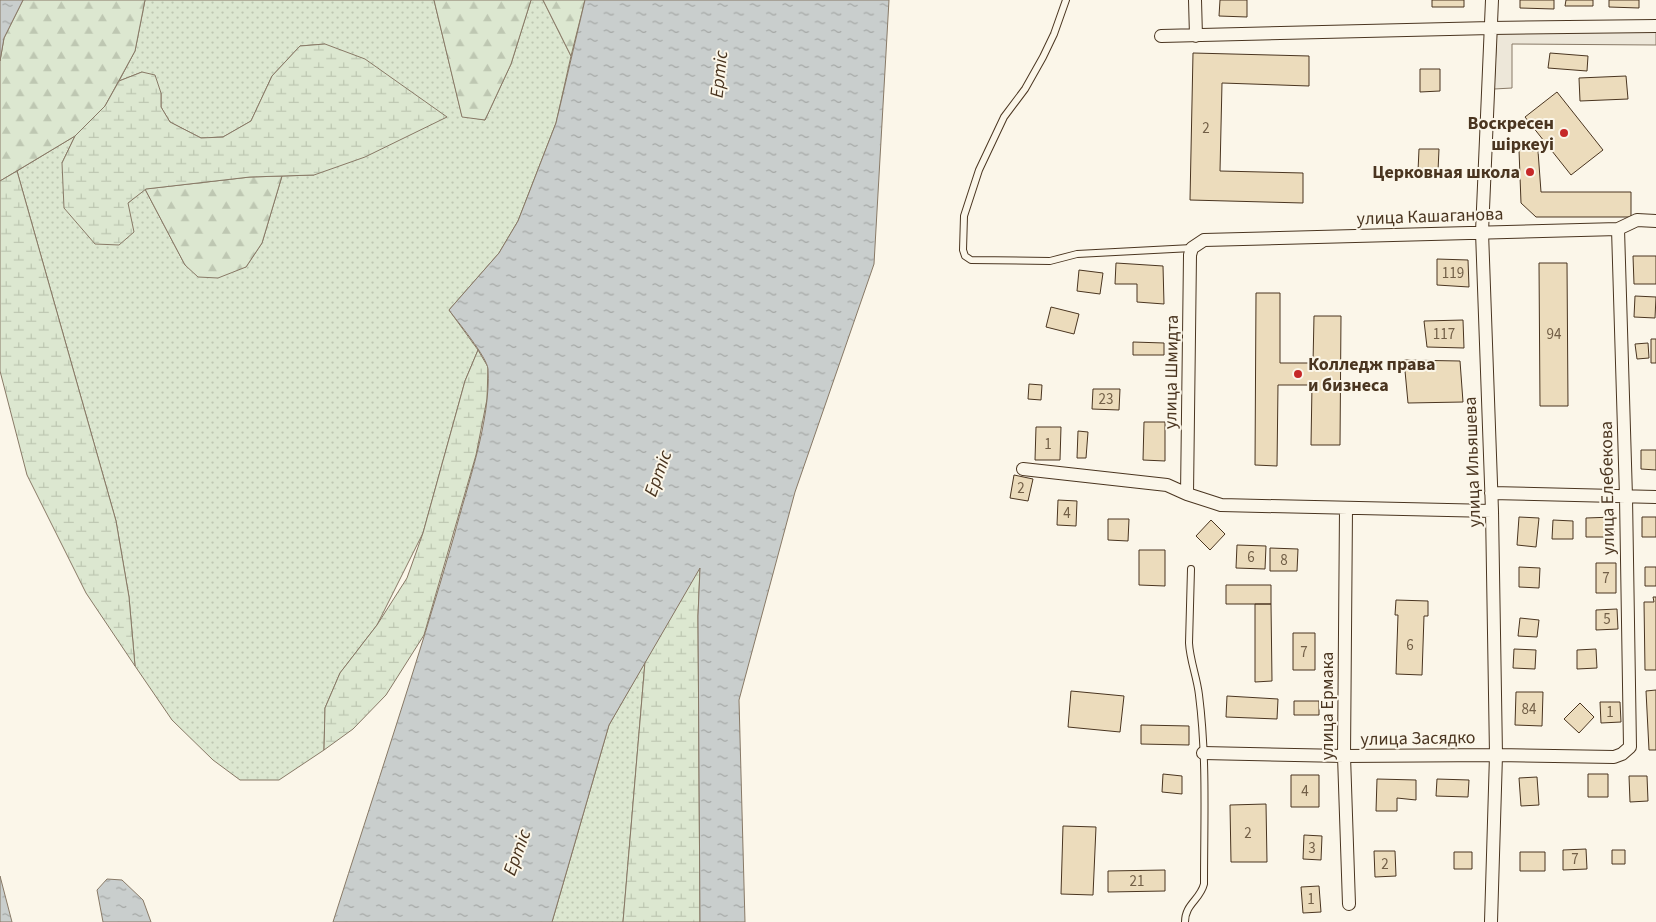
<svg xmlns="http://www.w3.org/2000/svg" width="1656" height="922" viewBox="0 0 1656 922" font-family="'Source Sans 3',sans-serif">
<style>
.grass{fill:url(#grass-dots);stroke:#887966}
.forest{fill:url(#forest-firs);stroke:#887966}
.wetland{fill:url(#wetland-marsh);stroke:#887966}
.parking{fill:#ede7d9;stroke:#887966}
.water{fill:url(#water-ripples);stroke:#887966}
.building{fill:#ecdcbc;stroke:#4a3520}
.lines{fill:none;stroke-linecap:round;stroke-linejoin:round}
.service-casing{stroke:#4a3520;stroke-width:8}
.minor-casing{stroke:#4a3520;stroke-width:14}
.service{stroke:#fbf6e9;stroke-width:6}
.minor{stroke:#fbf6e9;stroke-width:12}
.poi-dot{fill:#c62828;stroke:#fbf6e9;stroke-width:2}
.labels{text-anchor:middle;stroke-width:4;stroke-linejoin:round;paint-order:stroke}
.number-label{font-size:15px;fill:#725f47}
.poi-label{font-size:18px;font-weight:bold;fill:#4a3520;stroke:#fbf6e9;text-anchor:end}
.street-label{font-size:18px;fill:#4a3520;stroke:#fbf6e9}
.water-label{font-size:19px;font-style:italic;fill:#4a3520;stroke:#fbf6e9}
</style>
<defs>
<pattern id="grass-dots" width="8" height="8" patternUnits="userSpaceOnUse" patternTransform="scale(1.25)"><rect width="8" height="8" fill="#dce7d0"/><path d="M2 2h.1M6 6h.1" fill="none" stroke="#bec7b2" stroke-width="1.8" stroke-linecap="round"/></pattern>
<pattern id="forest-firs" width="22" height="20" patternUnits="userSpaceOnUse" patternTransform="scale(1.25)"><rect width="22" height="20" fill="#dce7d0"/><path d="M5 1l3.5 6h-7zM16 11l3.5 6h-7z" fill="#bec7b2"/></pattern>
<pattern id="wetland-marsh" width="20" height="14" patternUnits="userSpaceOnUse" patternTransform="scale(1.25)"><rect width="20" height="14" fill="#dce7d0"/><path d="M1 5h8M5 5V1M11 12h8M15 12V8" fill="none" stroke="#bec7b2"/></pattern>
<pattern id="water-ripples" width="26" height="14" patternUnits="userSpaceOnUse" patternTransform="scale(1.25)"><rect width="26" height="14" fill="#c9cecd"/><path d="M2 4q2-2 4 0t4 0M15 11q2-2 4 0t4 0" fill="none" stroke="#a5a8a6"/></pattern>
</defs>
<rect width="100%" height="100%" fill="#fbf6e9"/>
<path class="grass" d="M145 0H434L462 116 485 120 511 64 531 0H543L571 56 556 123 518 221 499 253 449 310 478 350 465 381 423 533 377 625 340 673 325 708 324 750 279 780H240L213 760 172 720 135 666 129 597 116 521 17 171 75 136 62 163 128 203 145 189 185 265 246 267 262 243 282 176 314 175 325 44 300 46 272 76 251 121 223 137 201 138 170 122 161 107V93L142 72 119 81 135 51Z
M645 662 623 922H552L609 725Z"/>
<path class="forest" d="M23 0H145L135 51 105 106 75 136 0 181V61L4 38Z
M434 0H531L511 64 485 120 462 117Z
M543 0H585L571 56Z
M282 176 262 243 246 267 218 278 198 277 185 265 145 189 250 177Z"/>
<path class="wetland" d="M325 44 365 59 447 117 365 157 314 175 250 177 146 189 128 203 134 232 119 245 95 244 64 208 62 163 75 136 105 106 119 81 142 72 155 75 161 93V107L170 122 201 138 223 137 251 121 272 76 300 46Z
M17 171 116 521 129 597 135 666 86 593 27 475 0 371V181Z
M478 350 488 367 487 399 476 455 424 635 386 695 353 729 324 750 325 708 340 673 377 625 407 578 423 533 465 381Z
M700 567 698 616 700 922H623L645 662Z"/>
<path class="parking" d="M1656 26V45L1512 44V88L1494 89 1497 28Z"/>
<path class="water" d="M0 0H23L4 38 0 61Z
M585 0H889L874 264 795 492 739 700 745 922H700L698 616 700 568 609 725 552 922H333C374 793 417 665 454 536 467 486 491 420 488 369 487 357 457 321 449 310L499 253 518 221 556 123Z
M0 876 12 922H0Z
M107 879 122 880 143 900 151 922H103L97 890Z"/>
<path class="building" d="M1220 0H1247V17L1219 16Z
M1432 0H1464V7H1432Z
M1520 0H1554V9L1520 8Z
M1566 0H1593V6H1565Z
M1609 0H1639V8L1609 7Z
M1193 53 1309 56V86L1222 83 1220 171 1303 173V203L1190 200Z
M1550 53 1588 56 1587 71 1548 68Z
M1420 69H1440V91L1420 92Z
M1626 76 1628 99 1580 101 1579 78Z
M1557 92 1603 150 1571 175 1525 117Z
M1419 149H1439L1438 171H1418Z
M1519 150 1538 151 1541 192H1631V217H1536L1521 203Z
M1633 256H1656V284H1634Z
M1437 259 1468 260 1469 287 1437 285Z
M1116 263 1163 266 1164 304 1137 302V284H1115Z
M1539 263H1567L1568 406H1540Z
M1079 270 1103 273 1100 294 1077 291Z
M1256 293H1280V363H1313L1314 316H1341L1340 445H1311L1312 385H1278L1277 466 1255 465Z
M1635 296 1656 297 1655 318 1634 317Z
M1051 307 1079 314 1074 334 1046 327Z
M1463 320 1464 348 1427 347 1424 321Z
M1651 339H1656V363H1651Z
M1133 342 1164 343V355H1133Z
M1648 343 1649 358 1637 359 1635 344Z
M1404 360 1460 361 1463 402 1408 403Z
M1029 384 1042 385 1041 400 1028 399Z
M1093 389H1120L1119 410 1092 409Z
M1144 422H1165V461L1143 460Z
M1036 427H1061L1060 460H1035Z
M1078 431 1088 432 1086 458H1077Z
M1641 450H1656V470L1641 469Z
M1014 475 1033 479 1028 501 1010 498Z
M1058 500 1077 501 1076 526 1057 525Z
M1519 517 1539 518 1536 547 1517 545Z
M1614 517V537H1586V518Z
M1642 517H1656V537H1642Z
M1108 519H1129L1128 541 1108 540Z
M1211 520 1225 534 1210 550 1196 536Z
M1553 520 1573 521V539H1552Z
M1237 545 1266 546 1265 569 1236 568Z
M1270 548 1298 549 1297 571H1270Z
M1139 550H1165V586L1139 585Z
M1596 563H1616V593H1596Z
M1519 567 1540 568 1539 588 1519 587Z
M1645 567H1656V586H1645Z
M1226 585H1271V604H1226Z
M1653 597H1656V670H1645L1644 602H1654Z
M1396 600 1428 601V616H1424L1422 675 1396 674 1398 615H1395Z
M1255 604H1271L1272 681 1255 682Z
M1617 609 1618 629 1596 630V610Z
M1520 618 1539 620 1537 637 1518 636Z
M1293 633H1315V670H1293Z
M1514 649 1536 650 1535 669 1513 668Z
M1596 649 1597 668 1577 669V650Z
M1656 690V750H1649L1646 691Z
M1071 691 1124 696 1120 732 1068 727Z
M1516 692H1543L1542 726 1515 725Z
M1227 696 1278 699 1277 719 1226 717Z
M1294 701H1319V715H1294Z
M1600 702H1620L1621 722 1601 723Z
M1580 703 1594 717 1579 733 1564 719Z
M1141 725 1189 726V745L1141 744Z
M1163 774 1182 776V794L1162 792Z
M1588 774H1608V797H1588Z
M1291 775H1319V807H1291Z
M1629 776H1647L1648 801 1630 802Z
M1537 777 1539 805 1521 806 1519 778Z
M1377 779 1416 780V800L1397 798V811H1376Z
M1437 779 1469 780 1468 797 1436 796Z
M1266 804 1267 862H1231L1230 805Z
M1063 826 1096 827 1093 895 1061 894Z
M1304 835 1322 836 1321 860 1303 859Z
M1586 849 1587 869 1563 870V850Z
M1612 850H1625V864H1612Z
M1374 851H1395L1396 876 1375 877Z
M1454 852H1472V869H1454Z
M1520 852H1545V871H1520Z
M1165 870V891L1108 892V871Z
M1319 886 1321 912 1303 913 1301 887Z"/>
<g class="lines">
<defs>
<path id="service" d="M1066 0 1054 34 1043 57 1025 89 1004 117 979 170 964 216 963 250 965 256 971 260 1050 261 1077 254 1192 248
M1185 922C1185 904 1200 900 1204 884 1204 821 1207 758 1199 695 1197 677 1190 661 1189 643L1191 569"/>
<path id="minor" d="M1195 0 1196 36
M1161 36 1491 28 1656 26
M1023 469 1167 485 1187 494
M1491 493 1656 497
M1346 509 1344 756 1349 904
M1492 511 1221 505 1187 494 1190 255 1192 248 1204 240 1618 229 1637 220 1656 221
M1203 753 1344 756 1496 755 1614 757 1622 754 1630 747 1626 497 1618 229
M1491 922 1496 755 1492 511 1482 232 1492 0"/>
</defs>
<use href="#service" class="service-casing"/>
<use href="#minor" class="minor-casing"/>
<use href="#service" class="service"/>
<use href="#minor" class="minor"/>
</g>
<g class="poi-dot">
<circle cx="1564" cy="133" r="5"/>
<circle cx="1530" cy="172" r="5"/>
<circle cx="1298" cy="374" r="5"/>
</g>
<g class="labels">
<g class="number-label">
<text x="1206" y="133">2</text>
<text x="1453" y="278">119</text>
<text x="1444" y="339">117</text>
<text x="1554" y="339">94</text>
<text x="1106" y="404">23</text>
<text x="1048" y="449">1</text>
<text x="1021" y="493">2</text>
<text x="1067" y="518">4</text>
<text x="1251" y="562">6</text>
<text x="1284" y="565">8</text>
<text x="1606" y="583">7</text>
<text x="1607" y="624">5</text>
<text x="1410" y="650">6</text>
<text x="1304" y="657">7</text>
<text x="1529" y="714">84</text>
<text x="1610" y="717">1</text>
<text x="1305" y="796">4</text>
<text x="1248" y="838">2</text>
<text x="1312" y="853">3</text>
<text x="1575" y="864">7</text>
<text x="1385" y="869">2</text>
<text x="1137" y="886">21</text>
<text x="1311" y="904">1</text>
</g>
<g class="poi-label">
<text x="1554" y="129">Воскресен<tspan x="1554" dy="21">шіркеуі</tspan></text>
<text x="1520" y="178">Церковная школа</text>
<text x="1308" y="370" text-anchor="start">Колледж права<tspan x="1308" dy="21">и бизнеса</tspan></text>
</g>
<g class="street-label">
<text transform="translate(1430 216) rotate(-2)" y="6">улица Кашаганова</text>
<text transform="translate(1171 372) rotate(-89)" y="6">улица Шмидта</text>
<text transform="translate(1472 462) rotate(-92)" y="6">улица Ильяшева</text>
<text transform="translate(1607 488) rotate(-91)" y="6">улица Елебекова</text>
<text transform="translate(1327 706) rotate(-90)" y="6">улица Ермака</text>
<text transform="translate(1418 738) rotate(-1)" y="6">улица Засядко</text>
</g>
<g class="water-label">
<text transform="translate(718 74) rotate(-84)" y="7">Ертіс</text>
<text transform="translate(657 473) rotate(-70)" y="7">Ертіс</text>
<text transform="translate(516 852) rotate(-70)" y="7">Ертіс</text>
</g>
</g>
</svg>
